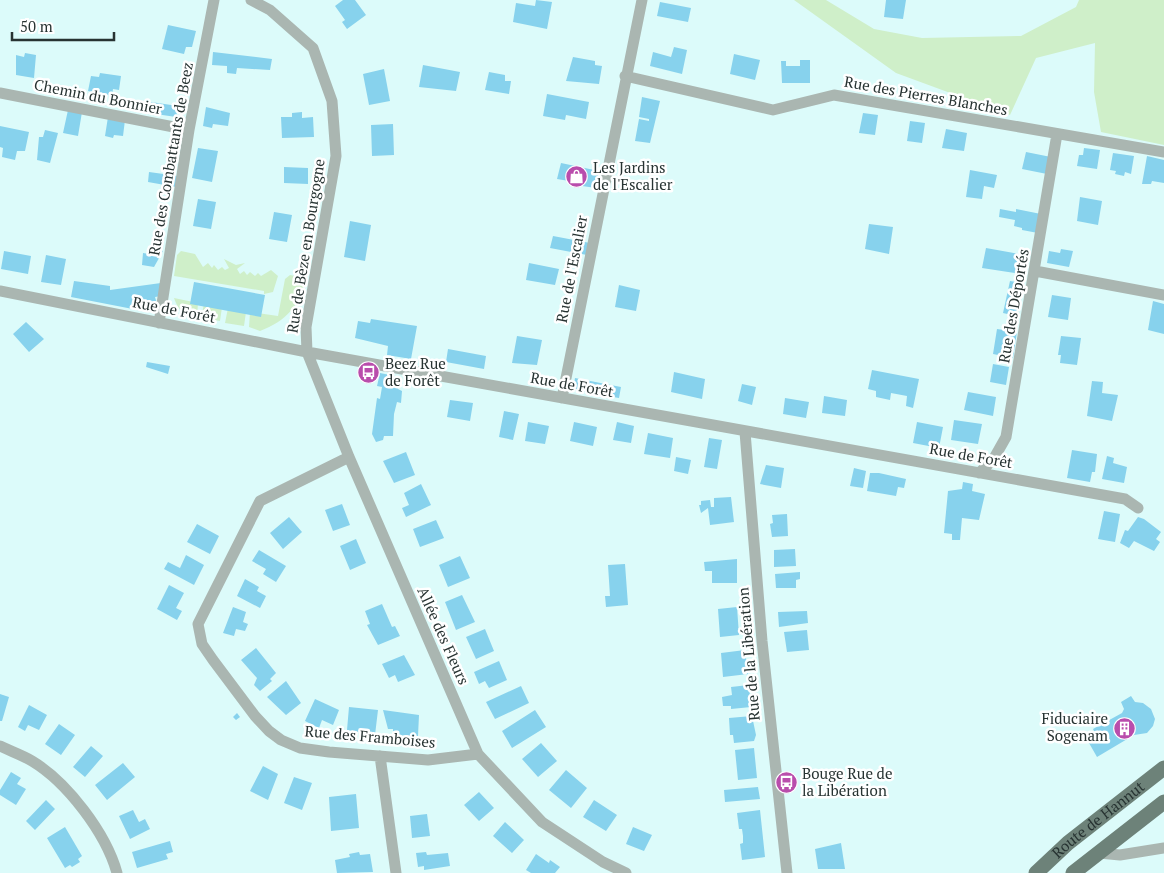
<svg xmlns="http://www.w3.org/2000/svg" width="1164" height="873" viewBox="0 0 1164 873" font-family="'PT Serif',serif">
<style>
.green{fill:#cfefc9}
.building{fill:#87d2ed}
.lines{fill:none;stroke-linecap:round;stroke-linejoin:round}
.minor{stroke:#aab6b1;stroke-width:11}
.primary{stroke:#6d8279;stroke-width:15}
.labels{text-anchor:middle;stroke-width:5;stroke-linejoin:round;paint-order:stroke}
.street-label{font-size:15px;fill:#273332;stroke:#fff}
.poi-label{font-size:15px;fill:#273332;stroke:#fff;text-anchor:start}
</style>
<rect width="100%" height="100%" fill="#dcfbfa"/>
<path class="green" d="M794 0H826L874 29 922 38 1021 36 1076 7 1079 0H1164V145L1101 132 1094 92 1095 43 1036 58 1010 115 896 73Z
M181 251 195 254 203 267 208 263 212 268 214 265 218 270 222 267 225 270 229 268 224 259 236 265 245 263 237 269 240 274 244 271 247 275 250 272 255 276 258 273 261 276 271 270 278 276 273 292 264 294V291L174 276 177 255Z
M290 275 306 278C300 306 286 321 260 331L249 327 250 312 278 316 285 279Z
M174 298 198 303 197 317C184 314 179 312 174 298Z
M204 304 222 307 220 321 201 318Z
M228 308 246 312 244 326 225 323Z"/>
<path class="building" d="M343 0H355L366 15 347 29 342 22 345 20 335 6Z
M536 0 552 2 547 29 513 22 516 3 535 6Z
M886 0H906L903 19 884 17Z
M660 2 691 8 688 22 657 16Z
M168 25 196 31 192 47H186L184 54 162 49Z
M674 47 687 50 682 74 650 66 653 52 671 57Z
M213 52 272 59 270 70 237 68 236 74 227 73V66L212 65Z
M25 53 36 55 34 78 16 75V55L24 57Z
M734 54 760 60 755 80 730 74Z
M573 57 595 61V65L602 66 599 84 566 81Z
M800 60H810V83H782L781 61H786V66H800Z
M423 65 460 72 456 91 419 87Z
M384 69 390 101 369 105 363 74Z
M489 72 505 75V81H511L509 94 485 90Z
M100 73 121 76 119 90 113 89 112 96 88 91 91 76 99 77Z
M547 94 589 102 586 119 566 115 565 120 543 116Z
M642 97 660 101 650 143 635 141 639 119 649 121V119L639 117Z
M151 102 178 106 176 117 149 113Z
M206 107 230 113 228 126 213 124 212 128 203 126Z
M68 110 82 112 78 136 63 133Z
M302 112V118L313 117 314 137 282 138 281 117H292V113Z
M863 113 878 115 875 135 859 133Z
M108 117 125 120 123 136 114 135 113 138 105 136Z
M910 121 925 123 922 143 907 141Z
M393 124 394 155 372 156 371 125Z
M0 126 29 132 25 151H17L15 160 2 157 3 148 0 147Z
M946 129 967 133 964 151 942 148Z
M45 130 58 133 50 163 37 160 39 137H43Z
M198 148 218 151 212 182 192 178Z
M1084 148 1100 150 1097 169 1077 166 1079 155H1083Z
M1026 152 1051 157 1047 174 1022 169Z
M1113 153 1134 156 1131 174 1125 172 1124 176 1115 174 1116 171 1110 170Z
M1147 156 1164 160V183L1152 181 1151 184H1142Z
M561 163 599 171 596 188 568 184 569 181 557 179Z
M284 167 308 168V184L284 183Z
M970 170 997 175 994 188 984 186 982 199 966 197Z
M149 172 178 176 176 187 148 182Z
M1080 197 1102 201 1098 225 1077 221Z
M198 199 216 202 211 229 193 226Z
M1000 209 1016 212V209L1041 214 1038 233 1022 230V228L1014 226 1015 220 999 217Z
M274 212 292 215 287 242 269 239Z
M350 221 371 225 365 261 344 257Z
M869 224 893 227 889 254 865 249Z
M553 236 590 243 587 255 550 248Z
M986 248 1025 255 1021 274 982 268Z
M150 249 163 251 154 267 142 265 143 253 149 254Z
M1061 249 1073 251 1069 267 1047 263 1049 251 1060 253Z
M4 251 31 256 28 274 1 269Z
M46 255 66 259 61 285 41 282Z
M529 263 559 269 555 285 526 280Z
M74 281 110 286V290L161 283V296L155 297 157 304 149 305 143 311 71 297Z
M1010 281 1022 283 1016 316 1003 313Z
M194 282 265 295 261 317 190 304Z
M619 285 640 290 636 311 615 307Z
M1052 295 1071 298 1068 320 1048 317Z
M1153 301 1164 304V334L1148 330Z
M371 319 417 326 411 359 387 355 388 346 355 338 358 321 370 323Z
M26 322 44 339 29 352 13 334Z
M997 329 1017 332 1013 358 993 354Z
M517 336 542 340 537 365 512 363Z
M1061 336 1081 338 1077 365 1060 363 1061 355H1058Z
M448 349 486 356 484 369 446 362Z
M147 362 170 366 168 374 146 367Z
M993 364 1009 367 1006 385 990 382Z
M872 370 919 379 913 408 906 406 907 396 891 393 890 400 876 397V391L868 389Z
M674 372 705 379 702 399 671 392Z
M380 373 400 377 398 389 402 391 401 403 397 402 394 414 393 436H384L383 440 376 442 372 434 377 398 380 399 382 387 377 386Z
M575 378 621 387 619 398 573 390Z
M1092 381 1103 382 1102 393 1118 395 1112 421 1087 416Z
M742 384 756 387 752 405 738 401Z
M968 392 996 397 993 416 964 410Z
M824 396 847 400 845 416 822 413Z
M785 398 809 402 806 418 783 414Z
M450 400 473 403 470 421 447 417Z
M504 411 519 414 513 440 499 437Z
M954 420 982 424 978 444 951 440Z
M528 422 549 426 545 444 525 441Z
M574 422 597 427 593 446 570 441Z
M617 422 634 426 631 443 613 440Z
M917 422 943 427 939 448 913 443Z
M648 433 673 438 670 458 644 454Z
M709 438 722 440 717 469 704 467Z
M1072 450 1097 454 1095 472H1092L1090 482 1067 478Z
M406 452 415 475 394 483 383 461Z
M1107 456 1114 458 1113 463 1127 467 1124 483 1102 479Z
M676 457 691 460 688 474 674 471Z
M766 465 784 468 781 488 760 484Z
M854 468 866 471 863 488 850 486Z
M870 473H879L906 479 904 488 898 487 896 496 867 491Z
M963 482 973 484 972 491 985 494 979 520 962 518 960 540H952V534L944 533 948 491 962 489Z
M421 484 431 505 406 517 402 508 409 505 404 493Z
M731 497 734 522 710 525 708 508 701 513 699 505H701V501L710 500 711 507H714V498Z
M342 504 350 525 333 531 325 510Z
M1104 511 1120 514 1115 542 1098 539Z
M787 514 788 536 772 537 770 524 773 523 772 515Z
M289 517 302 532 283 549 270 533Z
M1138 517 1144 519 1161 532 1156 539 1160 542 1154 551 1134 541 1129 548 1120 543 1125 530 1128 531Z
M436 520 444 538 420 547 413 529Z
M197 524 219 536 210 554 187 542Z
M356 539 366 563 350 570 340 546Z
M795 549 796 566 774 567V550Z
M259 550 286 566 276 582 263 574 266 569 252 561Z
M186 555 204 565 194 585 164 569 168 562 180 568Z
M460 556 470 578 448 587 439 565Z
M737 559V583H712V571H705L704 562Z
M625 564 628 605 606 607 605 596H610L608 565Z
M800 572V579L796 580V588H776L775 574Z
M245 579 259 587 257 591 266 596 260 608 237 596Z
M169 585 184 593 176 608 182 611 177 620 157 609Z
M462 595 475 622 456 630 445 602Z
M382 604 392 627 395 626 400 636 378 645 367 625 370 624 365 611Z
M233 607 246 612 243 622 248 624 245 631 236 629 234 636 223 633Z
M737 607 739 635 720 637 718 609Z
M807 611 808 623 779 627 778 612Z
M485 629 494 651 476 659 466 637Z
M807 630 809 650 787 652 784 632Z
M256 648 276 673 270 679 272 681 260 691 254 685 257 678 241 660Z
M745 650 748 674 723 677 721 653Z
M404 655 415 675 398 682 395 675 389 678 382 664Z
M499 661 507 680 489 688 485 681 479 684 474 672Z
M286 681 301 703 286 715 267 697Z
M749 685 751 707 731 709V706H723L722 697 732 695 731 687Z
M521 686 529 703 495 719 486 702Z
M0 694 9 697 2 721H0Z
M1131 696 1135 702 1143 703 1151 709 1155 719 1153 726 1147 733 1134 735 1097 757 1089 743 1097 737 1093 729 1122 713 1124 709 1121 702Z
M315 699 339 710 333 725 322 720 319 728 305 721Z
M29 705 47 715 39 730 28 725 25 731 18 727Z
M349 707 378 710 375 735 347 730Z
M383 710 419 715 418 736 393 735V729H388Z
M535 710 546 727 512 748 502 731Z
M237 713 240 717 236 720 233 717Z
M752 716 756 735 754 741 734 743 733 735H730L729 718Z
M59 724 75 735 61 755 45 744Z
M541 743 557 761 538 777 522 759Z
M91 746 103 756 85 777 73 767Z
M754 748 757 778 738 780 735 750Z
M123 763 135 777 107 800 95 785Z
M263 766 278 774 268 800 250 791Z
M566 770 587 788 571 808 549 790Z
M11 772 21 778 17 784 26 789 16 805 0 795V790Z
M294 777 312 783 302 810 284 803Z
M758 787 760 799 725 802 724 790Z
M479 792 494 808 479 821 464 805Z
M356 794 359 828 331 831 329 797Z
M46 800 55 809 35 830 26 821Z
M594 800 617 815 606 831 583 817Z
M133 810 139 822 145 819 150 829 130 839 119 816Z
M760 810 765 857 742 860 740 844 743 843V836L742 829H739L737 813Z
M427 814 430 836 412 838 410 816Z
M505 822 524 840 512 853 493 836Z
M65 827 82 856 78 859 80 862 72 867 70 865 65 868 47 838Z
M633 827 652 835 644 851 626 844Z
M170 841 173 852 166 854 168 859 137 868 132 852Z
M841 843 845 869H818L815 849Z
M359 852 360 855 370 854 373 872 337 873 335 860 350 857 349 854Z
M426 852 427 855 448 853 450 866 424 870V866L418 867 416 853Z
M536 854 549 863 550 860 560 867 555 873H531L526 870Z"/>
<g class="lines">
<path class="minor" d="M251 0 270 10 313 48 332 101 336 156 306 327 307 352 349 457 478 754 542 822 603 862 626 873
M625 76 773 110 834 95 1164 152
M0 93 189 130
M1035 271 1164 295
M0 291 307 352 1125 499 1138 508
M159 323 189 130 214 0
M562 398 642 0
M745 432 762 641 787 873
M349 457 260 501 198 624 202 644 213 660 255 716 269 731 281 740 300 748 329 752 428 760 478 754
M979 473 993 460 1006 437 1057 134
M0 746C10 751 22 755 32 761 67 782 106 833 117 873
M380 756 396 873
M1099 853 1120 855 1164 848"/>
<g class="primary">
<path id="s1" d="M1036 873 1068 843 1164 768"/>
<path d="M1073 873 1164 802"/>
</g>
</g>
<defs>
<symbol id="shop-disc" viewBox="-11 -11 22 22"><circle r="9.5" fill="#b94dac" stroke="#fff"/><path d="M-5-2.5h2.3a2.7 3.5 0 0 1 5.4 0H5L5.5 6h-11ZM-1.5-2.5h3a1.5 2.3 0 0 0-3 0Z" fill="#fff"/></symbol>
<symbol id="bus-disc" viewBox="-11 -11 22 22"><circle r="9.5" fill="#b94dac" stroke="#fff"/><path d="M-5-6H5V4H4V6H2V4H-2V6H-4V4H-5ZM-3.5-4V0h7V-4ZM-3.5 1.2v1.5H-2V1.2ZM2 1.2v1.5H3.5V1.2Z" fill="#fff"/></symbol>
<symbol id="building-disc" viewBox="-11 -11 22 22"><circle r="9.5" fill="#b94dac" stroke="#fff"/><path d="M-4-6H4V6H1V3H-1V6H-4ZM-2.5-4.3h1.7v1.8h-1.7ZM.8-4.3h1.7v1.8H.8ZM-2.5-1h1.7V.8h-1.7ZM.8-1h1.7V.8H.8Z" fill="#fff"/></symbol>
</defs>
<g fill-rule="evenodd">
<use href="#shop-disc" x="564" y="164" width="25" height="25"/>
<use href="#bus-disc" x="356" y="360" width="25" height="25"/>
<use href="#building-disc" x="1112" y="716" width="25" height="25"/>
<use href="#bus-disc" x="774" y="770" width="25" height="25"/>
</g>
<g class="labels">
<g class="street-label">
<text transform="translate(926 96) rotate(10)" y="5">Rue des Pierres Blanches</text>
<text transform="translate(98 97) rotate(11)" y="5">Chemin du Bonnier</text>
<text transform="translate(171 159) rotate(-80)" y="5">Rue des Combattants de Beez</text>
<text transform="translate(306 246) rotate(-81)" y="5">Rue de Bèze en Bourgogne</text>
<text transform="translate(572 269) rotate(-79)" y="5">Rue de l'Escalier</text>
<text transform="translate(1014 306) rotate(-80)" y="5">Rue des Déportés</text>
<text transform="translate(174 310) rotate(11)" y="5">Rue de Forêt</text>
<text transform="translate(572 385) rotate(10)" y="5">Rue de Forêt</text>
<text transform="translate(971 456) rotate(10)" y="5">Rue de Forêt</text>
<text transform="translate(443 636) rotate(66)" y="5">Allée des Fleurs</text>
<text transform="translate(749 654) rotate(-95)" y="5">Rue de la Libération</text>
<text transform="translate(370 737) rotate(5)" y="5">Rue des Framboises</text>
<text dy="5" stroke="none"><textPath href="#s1" startOffset="82">Route de Hannut</textPath></text>
</g>
<g class="poi-label">
<text x="593" y="173">Les Jardins<tspan x="593" dy="17">de l'Escalier</tspan></text>
<text x="385" y="369">Beez Rue<tspan x="385" dy="17">de Forêt</tspan></text>
<text x="1108" y="724" text-anchor="end">Fiduciaire<tspan x="1108" dy="17">Sogenam</tspan></text>
<text x="802" y="779">Bouge Rue de<tspan x="802" dy="17">la Libération</tspan></text>
</g>
</g>
<path d="M12 32v8h102v-8" fill="none" stroke="#273332" stroke-width="2.5"/>
<text x="20" y="32" font-size="15" fill="#273332" stroke="#ffffff" stroke-width="4" paint-order="stroke">50 m</text>
</svg>
